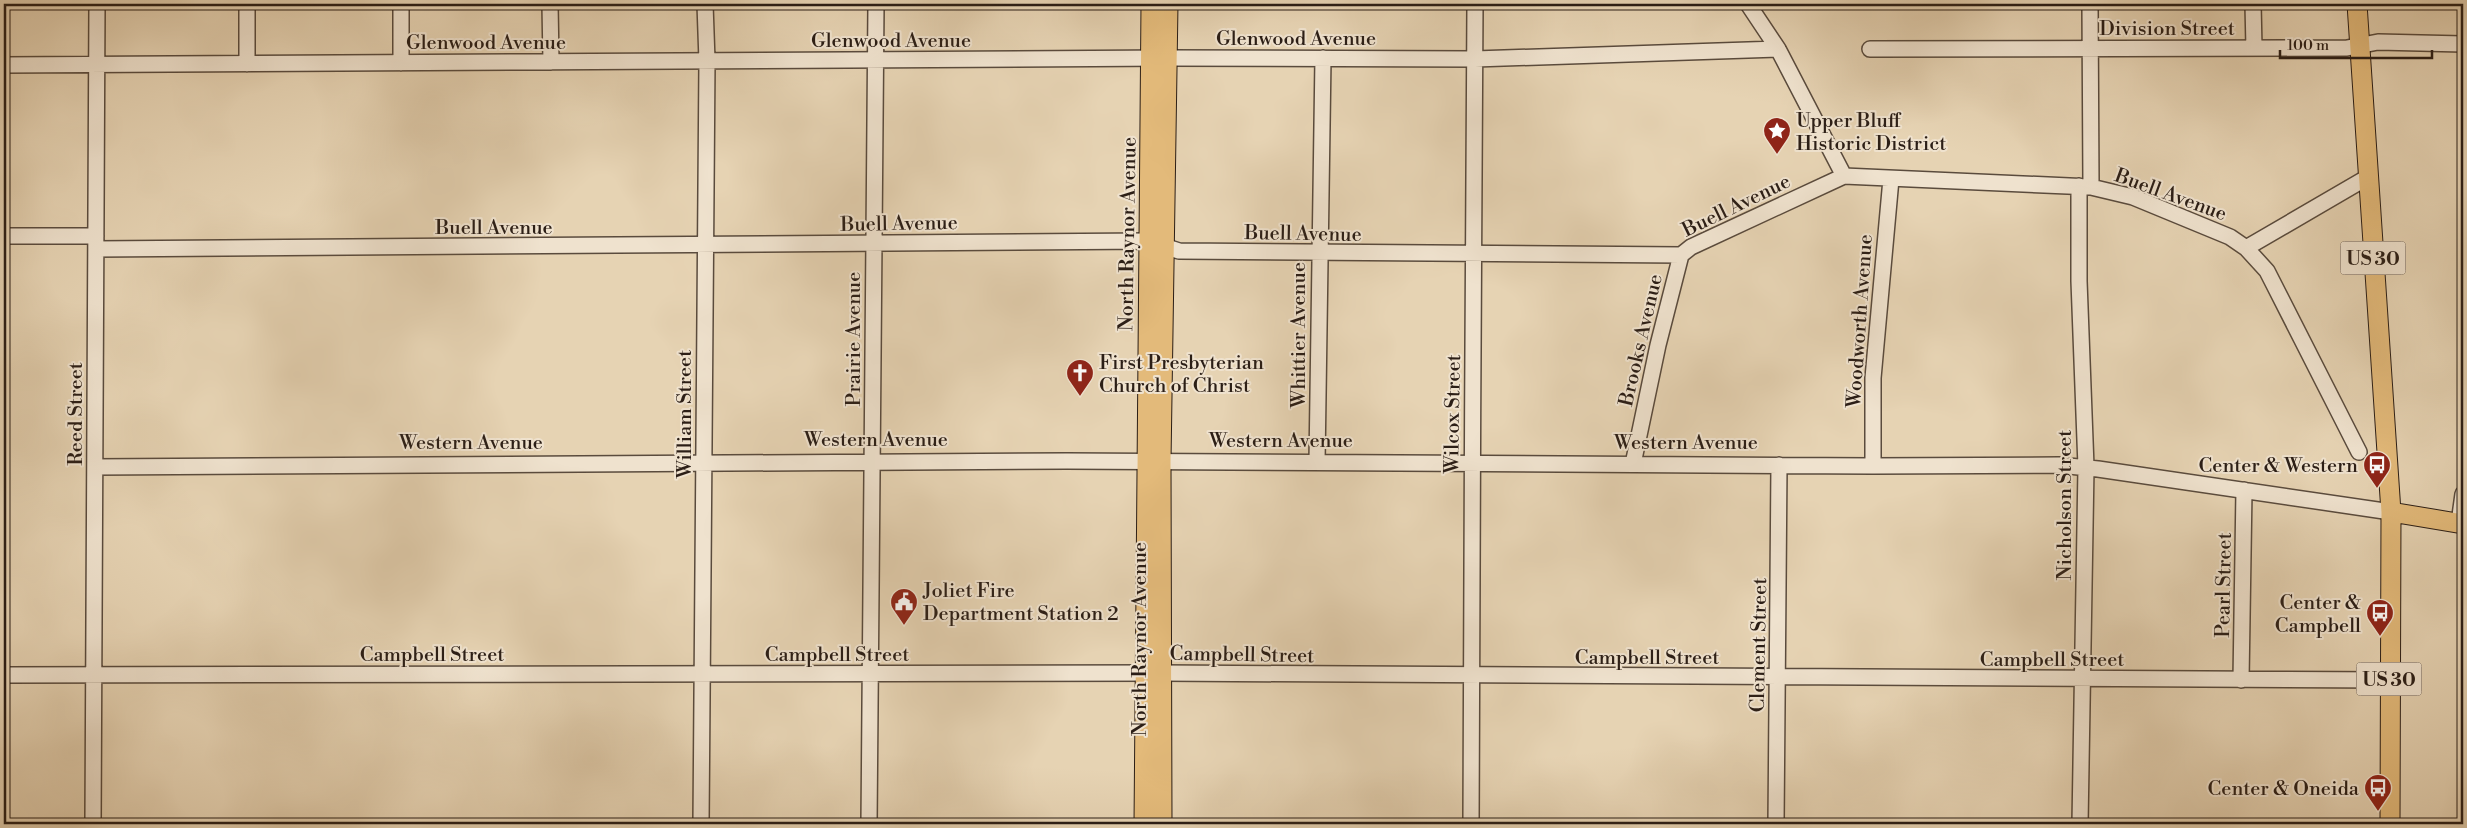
<svg xmlns="http://www.w3.org/2000/svg" width="2467" height="828" viewBox="0 0 2467 828" font-family="'Libre Bodoni',serif">
<style>
.lines{fill:none;stroke-linecap:round;stroke-linejoin:round}
.minor-casing{stroke:#5a4b3d;stroke-width:18}
.major-casing{stroke:#2b1e16;stroke-width:21}
.minor{stroke:#efe2ce;stroke-width:15}
.major{stroke:#e3ba7a;stroke-width:19}
.labels{text-anchor:middle;stroke-width:4;stroke-linejoin:round;paint-order:stroke}
.shield{fill:#efe2ce;stroke:#66594d;stroke-width:1}
.shield-label{font-size:19px;font-weight:bold;fill:#2b1e16}
.street-label{font-size:20px;fill:#2b1e16;stroke:#efe2ce}
.poi-label{font-size:20px;fill:#2b1e16;stroke:#efe2ce;text-anchor:start}
</style>
<rect width="100%" height="100%" fill="#e6d3b3"/>
<filter id="stains"><feTurbulence type="fractalNoise" baseFrequency=".004" numOctaves="4"/><feColorMatrix values="0 0 0 0 .2 0 0 0 0 .09 0 0 0 0 .02 0 0 0 .5 -.17"/></filter>
<radialGradient id="worn" r=".72"><stop offset=".6" stop-color="#630" stop-opacity="0"/><stop offset="1" stop-color="#630" stop-opacity=".3"/></radialGradient>
<g class="lines">
<defs>
<path id="minor" d="M247 4V64
M401 4V63
M550 4 551 62
M1748 4 1778 49 1844 176
M2090 4 2091 187
M2253 4 2254 48
M1870 49 2347 48 2378 42 2463 44
M4 65 1168 58 1475 59 1778 49
M2079 186V281L2086 467 2080 824
M4 236H96
M2246 248 2368 177
M96 249 1148 241 1179 251 1681 255 1691 247 1844 176 2091 187 2133 197 2230 237 2246 248 2267 271 2359 452
M1317 462 1323 58
M1633 464 1658 345 1681 255
M1873 466V378L1891 179
M95 467 1067 461 1873 466 2059 465 2098 469 2391 512
M2459 523 2463 494
M4 675 1161 673 2389 680
M2241 680 2244 490
M93 824 97 4
M701 824 707 61 705 4
M869 824 876 4
M1471 824C1471 551 1474 277 1475 4
M1776 824 1779 465"/>
<path id="major" d="M2357 4 2391 512 2390 824
M2391 512 2463 524
M1144 824 1151 4
M1162 824 1161 462 1168 4"/>
</defs>
<use href="#minor" class="minor-casing"/>
<use href="#major" class="major-casing"/>
<use href="#minor" class="minor"/>
<use href="#major" class="major"/>
</g>
<defs>
<symbol id="sight-pin" viewBox="-11 -11 22 30"><path d="M0 17L-7.5 6A9.5 9.5 0 1 1 7.5 6Z" fill="#8f2418" stroke="#efe2ce"/><path d="M0-6L1.8-2.2L6-1.7L2.9 1.2L3.7 5.4L0 3.3L-3.7 5.4L-2.9 1.2L-6-1.7L-1.8-2.2Z" fill="#fff"/></symbol>
<symbol id="church-pin" viewBox="-11 -11 22 30"><path d="M0 17L-7.5 6A9.5 9.5 0 1 1 7.5 6Z" fill="#8f2418" stroke="#efe2ce"/><path d="M-1.2-6h2.4v3.5h3.3v2.4h-3.3V6h-2.4V-.1h-3.3v-2.4h3.3Z" fill="#fff"/></symbol>
<symbol id="bus-pin" viewBox="-11 -11 22 30"><path d="M0 17L-7.5 6A9.5 9.5 0 1 1 7.5 6Z" fill="#8f2418" stroke="#efe2ce"/><path d="M-5-6H5V4H4V6H2V4H-2V6H-4V4H-5ZM-3.5-4V0h7V-4ZM-3.5 1.2v1.5H-2V1.2ZM2 1.2v1.5H3.5V1.2Z" fill="#fff"/></symbol>
<symbol id="civic-pin" viewBox="-11 -11 22 30"><path d="M0 17L-7.5 6A9.5 9.5 0 1 1 7.5 6Z" fill="#8f2418" stroke="#efe2ce"/><path d="M-.6-6.5H3V-4.5H.6V-3L4-1V1h2V6H-6V1h2V-1L-.6-3ZM-1.2 2.5V6h2.4V2.5Z" fill="#fff"/></symbol>
</defs>
<g fill-rule="evenodd">
<use href="#sight-pin" x="1761" y="115" width="32" height="43"/>
<use href="#church-pin" x="1064" y="357" width="32" height="43"/>
<use href="#bus-pin" x="2361" y="449" width="32" height="43"/>
<use href="#civic-pin" x="888" y="586" width="32" height="43"/>
<use href="#bus-pin" x="2364" y="597" width="32" height="43"/>
<use href="#bus-pin" x="2362" y="772" width="32" height="43"/>
</g>
<g class="labels">
<g class="shield">
<rect x="2340.5" y="241.5" width="65" height="33" rx="4"/>
<rect x="2356.5" y="662.5" width="65" height="33" rx="4"/>
</g>
<g class="shield-label">
<text x="2373" y="265">US 30</text>
<text x="2389" y="686">US 30</text>
</g>
<g class="street-label">
<text x="2167" y="35">Division Street</text>
<text x="1296" y="45">Glenwood Avenue</text>
<text x="891" y="47">Glenwood Avenue</text>
<text x="486" y="49">Glenwood Avenue</text>
<text transform="translate(2171 194) rotate(20)" y="7">Buell Avenue</text>
<text transform="translate(1736 205) rotate(-26)" y="7">Buell Avenue</text>
<text transform="translate(899 223) rotate(-1)" y="7">Buell Avenue</text>
<text x="494" y="234">Buell Avenue</text>
<text transform="translate(1303 233) rotate(1)" y="7">Buell Avenue</text>
<text transform="translate(1127 234) rotate(-89)" y="7">North Raynor Avenue</text>
<text transform="translate(1859 321) rotate(-86)" y="7">Woodworth Avenue</text>
<text transform="translate(1298 335) rotate(-90)" y="7">Whittier Avenue</text>
<text transform="translate(853 339) rotate(-90)" y="7">Prairie Avenue</text>
<text transform="translate(1640 340) rotate(-77)" y="7">Brooks Avenue</text>
<text transform="translate(75 414) rotate(-90)" y="7">Reed Street</text>
<text transform="translate(684 414) rotate(-90)" y="7">William Street</text>
<text transform="translate(1452 414) rotate(-89)" y="7">Wilcox Street</text>
<text x="876" y="446">Western Avenue</text>
<text x="1281" y="447">Western Avenue</text>
<text x="471" y="449">Western Avenue</text>
<text x="1686" y="449">Western Avenue</text>
<text transform="translate(2064 505) rotate(-90)" y="7">Nicholson Street</text>
<text transform="translate(2223 585) rotate(-89)" y="7">Pearl Street</text>
<text transform="translate(1139 639) rotate(-90)" y="7">North Raynor Avenue</text>
<text transform="translate(1758 645) rotate(-89)" y="7">Clement Street</text>
<text x="432" y="661">Campbell Street</text>
<text x="837" y="661">Campbell Street</text>
<text transform="translate(1242 654) rotate(1)" y="7">Campbell Street</text>
<text x="1647" y="664">Campbell Street</text>
<text x="2052" y="666">Campbell Street</text>
</g>
<g class="poi-label">
<text x="1796" y="127">Upper Bluff<tspan x="1796" dy="23">Historic District</tspan></text>
<text x="1099" y="369">First Presbyterian<tspan x="1099" dy="23">Church of Christ</tspan></text>
<text x="2358" y="472" text-anchor="end">Center &amp; Western</text>
<text x="923" y="597">Joliet Fire<tspan x="923" dy="23">Department Station 2</tspan></text>
<text x="2361" y="609" text-anchor="end">Center &amp;<tspan x="2361" dy="23">Campbell</tspan></text>
<text x="2359" y="795" text-anchor="end">Center &amp; Oneida</text>
</g>
</g>
<rect width="2467" height="828" fill="none" stroke="#e6d3b3" stroke-width="20"/>
<rect x="5" y="5" width="2457" height="818" fill="none" stroke="#2b1e16" stroke-width="2.5"/>
<rect x="10" y="10" width="2447" height="808" fill="none" stroke="#2b1e16"/>
<path d="M2280 50v8h152v-8" fill="none" stroke="#2b1e16" stroke-width="2.5"/>
<text x="2287" y="50" font-size="15" fill="#2b1e16" stroke="#efe2ce" stroke-width="4" paint-order="stroke">100 m</text>
<rect width="100%" height="100%" filter="url(#stains)"/>
<rect width="100%" height="100%" fill="url(#worn)"/>
</svg>
